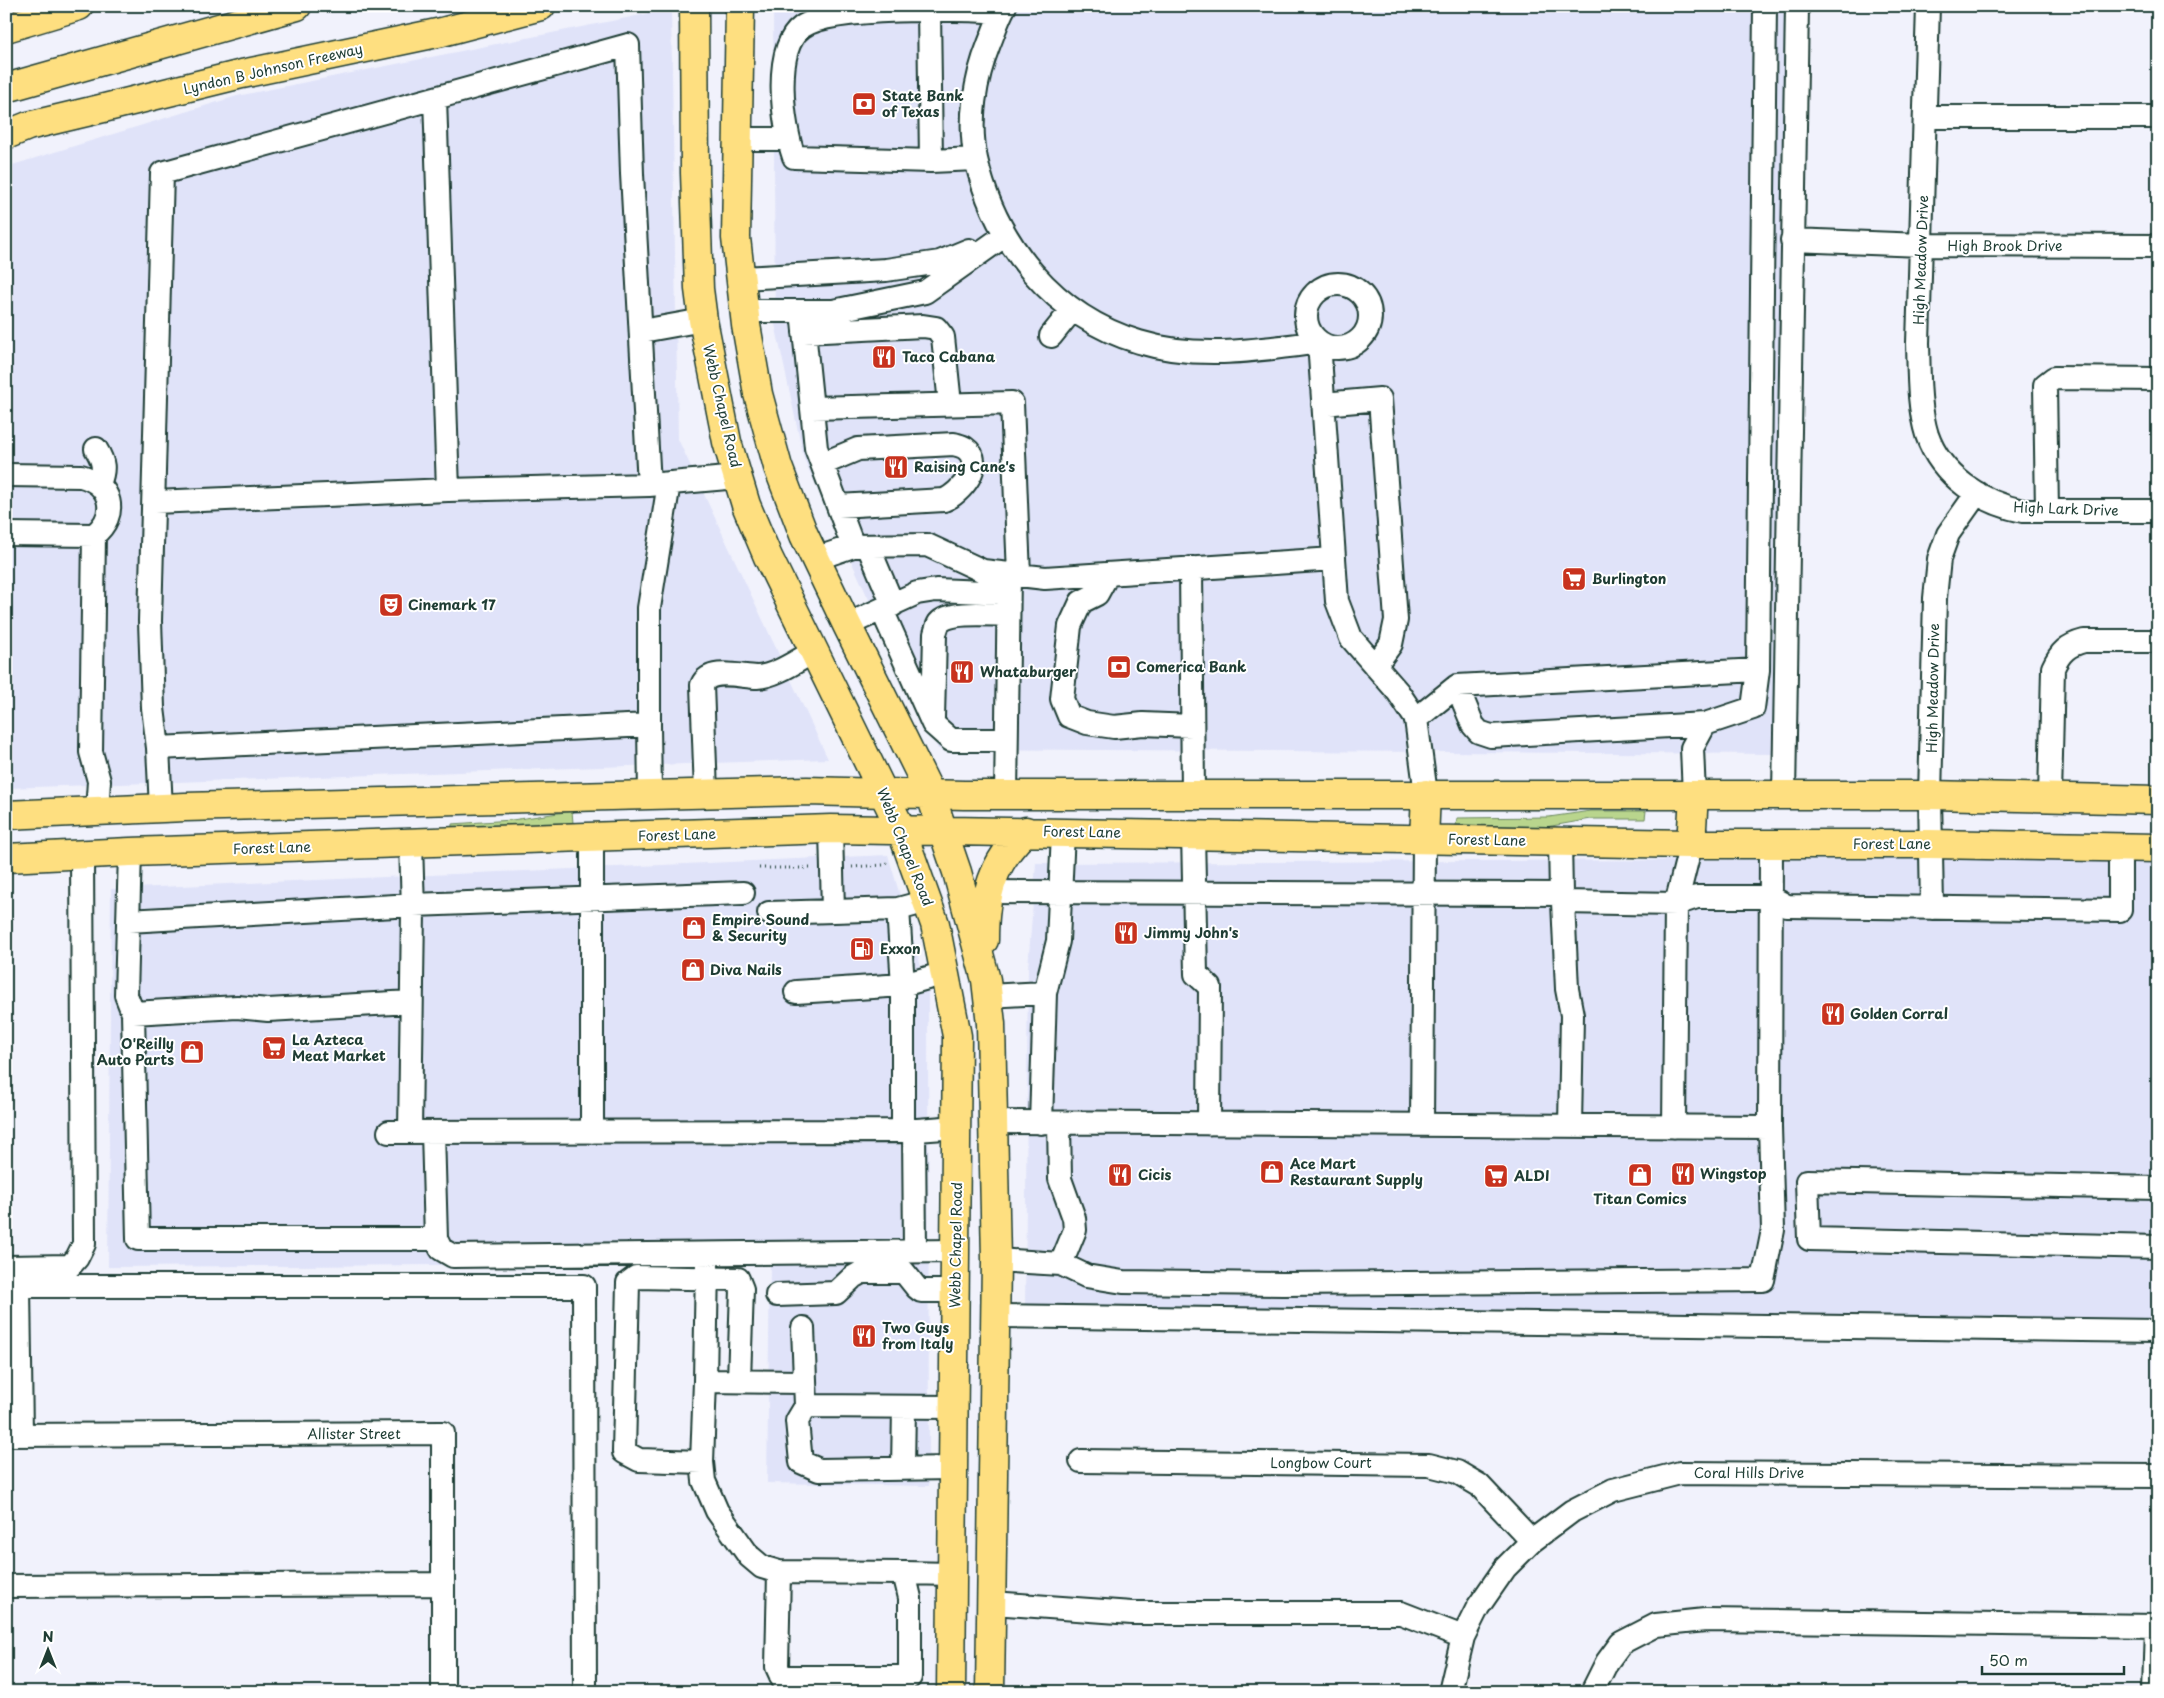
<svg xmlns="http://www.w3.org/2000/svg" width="2164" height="1698" viewBox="0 0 2164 1698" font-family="'Playpen Sans',sans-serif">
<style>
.built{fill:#e0e3f9}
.green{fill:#b9d58d;stroke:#6c8960}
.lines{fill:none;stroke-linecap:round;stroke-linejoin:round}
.minor-casing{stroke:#1f3d34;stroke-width:26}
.major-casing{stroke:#1f3d34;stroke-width:31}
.highway-casing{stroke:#1f3d34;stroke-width:31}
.path{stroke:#1f3d34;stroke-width:3;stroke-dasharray:1 4;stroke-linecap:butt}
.minor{stroke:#fff;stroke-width:22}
.major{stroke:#fedf80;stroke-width:28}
.highway{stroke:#fedf80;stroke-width:28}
.labels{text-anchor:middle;stroke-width:4;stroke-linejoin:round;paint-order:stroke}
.street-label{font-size:14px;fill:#1f3d34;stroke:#fff}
.poi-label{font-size:14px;font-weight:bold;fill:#1f3d34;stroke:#fff;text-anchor:start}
</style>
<rect width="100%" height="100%" fill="#f1f2fc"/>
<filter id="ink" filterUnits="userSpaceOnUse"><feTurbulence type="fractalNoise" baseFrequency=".02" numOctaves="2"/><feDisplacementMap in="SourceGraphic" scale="10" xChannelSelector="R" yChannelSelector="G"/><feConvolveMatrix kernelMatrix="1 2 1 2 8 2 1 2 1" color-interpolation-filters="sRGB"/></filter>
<g filter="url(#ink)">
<path class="built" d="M773 6H1788L1783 754 938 749 804 459 775 324Z
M671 9 678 439 828 759 6 788V167L237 96Z
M888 855 928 990 929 1486 767 1483 770 1263 108 1267 111 889Z
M2158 858V1320L1025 1313 1028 968 1036 863Z"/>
<path class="green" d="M572 811 573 823 452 828V824L512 820Z
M1591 811H1646L1645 819H1591L1546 827 1456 825 1457 818 1549 817Z"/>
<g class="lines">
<defs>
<path id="minor" d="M1005 6C998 18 994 32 989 44 975 79 968 122 976 159 995 244 1055 317 1139 342 1198 360 1259 350 1319 342L1337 601 1351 638 1398 692 1416 719 1426 794
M1928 6 1918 343C1919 373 1918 406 1927 435 1941 476 1982 503 2023 511H2158
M929 10 931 161
M435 98 448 490
M1925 117H2158
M737 139H788
M976 159 931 161 794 157C783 126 772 49 802 27 831 6 962 9 1001 12
M1792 240 1922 245 2158 246
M741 278 886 270 940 262 969 250
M1306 316a32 32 0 1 1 64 0a32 32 0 1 1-64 0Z
M745 311H833L925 292 1004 236
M802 311 816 448 853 546
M642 331 703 320
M804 332 923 326 936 328 943 337 950 404
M1051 336 1072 310
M1323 404 1380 399 1396 620 1391 644 1375 666
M812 408 1012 403 1019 575
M96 449C104 462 105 469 99 484
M822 464 858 449 954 444C957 445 962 446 965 448 987 463 960 494 944 500L838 506
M6 475 81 476C112 484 119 515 94 535L6 534
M154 502 448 490 649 485 738 477
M2047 511 2045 385 2054 378 2158 379
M94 535 91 752 99 781 97 811
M868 546 893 605
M815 559 853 546 927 545 983 571 1045 578 1334 559
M1191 568 1193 795
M1108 574 1097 594 1081 602 1070 626 1062 699 1069 716 1087 723 1114 727 1143 724 1192 726
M882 610 933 724 951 740H1006
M847 625 917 593 936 590 1008 593
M1457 686 1473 725 1479 732 1491 736 1705 724
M933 718 935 634C936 631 937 626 939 623 950 610 992 615 1008 615
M1416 719 1457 686 1758 670 1765 6
M649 725V608L669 483
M158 748 153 708 150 621 162 173 628 45 632 174 649 485
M706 793 702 685C710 667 741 677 757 677 776 676 798 660 815 651
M1006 795 1009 574
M1694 795 1692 748 1705 724 1753 708 1758 670
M1784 795 1797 6
M2050 798 2053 668C2060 652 2068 645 2084 641H2158
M161 808 158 748 649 725 650 795
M831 829 833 911
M1193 834 1196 974 1210 987 1209 1124
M592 838V1132
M1560 841 1561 894 1563 902 1567 989 1572 1015 1570 1126
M130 852 126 995 133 1013 138 1239H436L433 1132
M988 892 1561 894
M1563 902 1676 904 1697 897H1770L1787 906 2120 910V847
M1932 908 1930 795 1935 598 1939 559 1948 534 1977 493
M898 909 903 985V1131
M769 913 898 909 913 905
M128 921 413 905 743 893
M796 992 903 985 945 973
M1045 993 1058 941 1063 832
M988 996 1045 993 1041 1123
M133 1013 237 1007 268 1010 411 1002
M993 1122 1770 1127
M1059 1123 1060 1179 1074 1218 1075 1230 1061 1264
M1422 1125 1424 839
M1674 1127 1676 904 1691 844
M914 1130 915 1251
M389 1132 903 1131 958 1127
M410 1132 413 910 411 843
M2158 1188 1807 1181 1809 1239 2158 1247
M436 1239 441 1249 453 1256 956 1251
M996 1260 1061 1264 1086 1276 1123 1282 1283 1284 1763 1280 1773 1230 1770 1127 1771 844
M6 1267 70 1266 77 1258 84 1244 82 854
M6 1286H584L585 1692
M19 1286 21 1435
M777 1295 836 1293 853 1277 862 1272H904L916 1287 921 1291H956
M996 1316 2158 1331
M803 1328 806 1406 797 1421 801 1462 819 1470 953 1468
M705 1381 707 1264
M804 1382 705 1381 702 1462 704 1481 717 1511 749 1556 762 1567 779 1572 904 1573
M806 1406 954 1407
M6 1435 443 1433V1692
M1081 1461 1429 1465 1457 1472 1479 1485 1532 1541
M702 1462 639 1460 624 1452 628 1283 636 1277 738 1279 742 1289 739 1380
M903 1468 904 1407
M779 1572 777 1667 787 1689
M6 1586 443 1584
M992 1603 1132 1613H1401L1463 1637
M781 1677H910V1598L904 1573 952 1574
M1450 1692 1463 1637 1478 1607 1505 1568 1532 1541 1572 1511 1613 1490 1680 1473 2158 1476
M1592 1692 1607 1662 1621 1643 1656 1625 1705 1620 2158 1626
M2154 1692 2156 1626"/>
<path id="major" d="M694 6 695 173 699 289 703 320 727 442 746 505 768 557 901 829 935 924 957 1036 951 1692
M740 6 736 238 746 325 758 394 778 467 804 535 847 625 930 793 957 872 986 980 991 1024 996 1260 990 1692
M6 88 297 6
M6 135 28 126 104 108 242 74 442 32 541 6
M6 815 185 807 807 791 964 795H1930L2158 800
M1424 839 1426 794
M1691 844 1694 795
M6 858 130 852 831 829 1691 844H1930L2158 848
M984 940C984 895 992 862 1026 831"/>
<path id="highway" d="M6 28 79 6"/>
</defs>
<use href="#minor" class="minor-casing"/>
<use href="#major" class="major-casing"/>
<use href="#highway" class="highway-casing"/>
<path class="path" d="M852 867 883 865 890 862
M759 868H813"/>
<use href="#minor" class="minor"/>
<use href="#major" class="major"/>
<use href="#highway" class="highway"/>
</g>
</g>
<defs>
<symbol id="bank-square" viewBox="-11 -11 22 22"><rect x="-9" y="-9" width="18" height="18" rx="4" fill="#c8321e" stroke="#fff"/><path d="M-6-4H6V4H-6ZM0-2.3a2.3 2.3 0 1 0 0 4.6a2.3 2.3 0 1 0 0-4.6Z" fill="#fff"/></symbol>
<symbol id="restaurant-square" viewBox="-11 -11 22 22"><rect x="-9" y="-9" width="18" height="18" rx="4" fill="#c8321e" stroke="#fff"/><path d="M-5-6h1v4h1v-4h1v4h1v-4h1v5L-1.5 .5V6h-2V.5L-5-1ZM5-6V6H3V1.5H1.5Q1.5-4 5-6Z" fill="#fff"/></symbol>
<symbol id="supermarket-square" viewBox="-11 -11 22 22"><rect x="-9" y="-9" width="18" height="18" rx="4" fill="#c8321e" stroke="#fff"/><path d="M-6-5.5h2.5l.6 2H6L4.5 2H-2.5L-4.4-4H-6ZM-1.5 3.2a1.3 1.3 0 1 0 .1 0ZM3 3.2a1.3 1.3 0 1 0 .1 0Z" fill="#fff"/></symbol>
<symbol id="theatre-square" viewBox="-11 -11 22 22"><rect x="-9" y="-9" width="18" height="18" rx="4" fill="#c8321e" stroke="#fff"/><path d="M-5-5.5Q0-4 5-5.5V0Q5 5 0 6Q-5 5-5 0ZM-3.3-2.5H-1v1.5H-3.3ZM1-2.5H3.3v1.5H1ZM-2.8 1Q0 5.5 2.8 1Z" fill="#fff"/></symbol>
<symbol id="shop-square" viewBox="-11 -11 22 22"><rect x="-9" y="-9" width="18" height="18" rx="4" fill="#c8321e" stroke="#fff"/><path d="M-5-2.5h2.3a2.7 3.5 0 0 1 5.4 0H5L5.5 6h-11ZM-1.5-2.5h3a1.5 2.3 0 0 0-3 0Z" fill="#fff"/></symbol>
<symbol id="fuel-square" viewBox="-11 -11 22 22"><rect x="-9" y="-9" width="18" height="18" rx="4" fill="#c8321e" stroke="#fff"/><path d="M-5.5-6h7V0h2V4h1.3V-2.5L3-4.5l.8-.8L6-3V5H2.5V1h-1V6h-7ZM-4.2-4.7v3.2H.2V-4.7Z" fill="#fff"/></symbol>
</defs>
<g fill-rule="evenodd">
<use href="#bank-square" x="850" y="90" width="28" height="28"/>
<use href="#restaurant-square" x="870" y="343" width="28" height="28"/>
<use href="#restaurant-square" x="882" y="453" width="28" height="28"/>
<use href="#supermarket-square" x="1560" y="565" width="28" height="28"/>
<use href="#theatre-square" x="377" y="591" width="28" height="28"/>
<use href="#bank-square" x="1105" y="653" width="28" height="28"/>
<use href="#restaurant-square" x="948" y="658" width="28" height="28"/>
<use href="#shop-square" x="680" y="914" width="28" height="28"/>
<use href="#restaurant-square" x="1112" y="919" width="28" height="28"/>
<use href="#fuel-square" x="848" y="935" width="28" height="28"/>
<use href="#shop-square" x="679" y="956" width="28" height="28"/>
<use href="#restaurant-square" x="1819" y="1000" width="28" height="28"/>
<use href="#supermarket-square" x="260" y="1034" width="28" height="28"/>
<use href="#shop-square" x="178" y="1038" width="28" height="28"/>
<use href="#shop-square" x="1258" y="1158" width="28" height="28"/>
<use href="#restaurant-square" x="1669" y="1160" width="28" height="28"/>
<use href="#restaurant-square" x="1106" y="1161" width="28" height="28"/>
<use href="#shop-square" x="1626" y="1161" width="28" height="28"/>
<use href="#supermarket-square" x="1482" y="1162" width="28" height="28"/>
<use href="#restaurant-square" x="850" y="1322" width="28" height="28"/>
</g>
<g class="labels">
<g class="street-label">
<text transform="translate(273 69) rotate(-13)" y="5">Lyndon B Johnson Freeway</text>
<text x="2005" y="251">High Brook Drive</text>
<text transform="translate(1921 260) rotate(-88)" y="5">High Meadow Drive</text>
<text transform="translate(722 406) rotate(77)" y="5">Webb Chapel Road</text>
<text transform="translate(2066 509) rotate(2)" y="5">High Lark Drive</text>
<text transform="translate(1933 688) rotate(-89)" y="5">High Meadow Drive</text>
<text transform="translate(1082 832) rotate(1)" y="5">Forest Lane</text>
<text transform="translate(677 835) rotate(-2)" y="5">Forest Lane</text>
<text transform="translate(1487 840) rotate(1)" y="5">Forest Lane</text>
<text x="1892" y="849">Forest Lane</text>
<text transform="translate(905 847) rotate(68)" y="5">Webb Chapel Road</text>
<text transform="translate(272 848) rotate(-2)" y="5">Forest Lane</text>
<text transform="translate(956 1245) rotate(-89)" y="5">Webb Chapel Road</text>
<text x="354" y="1439">Allister Street</text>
<text x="1321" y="1468">Longbow Court</text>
<text x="1749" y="1478">Coral Hills Drive</text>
</g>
<g class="poi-label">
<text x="882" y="101">State Bank<tspan x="882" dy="16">of Texas</tspan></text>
<text x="902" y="362">Taco Cabana</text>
<text x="914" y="472">Raising Cane's</text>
<text x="1592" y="584">Burlington</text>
<text x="408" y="610">Cinemark 17</text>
<text x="1136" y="672">Comerica Bank</text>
<text x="980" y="677">Whataburger</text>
<text x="712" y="925">Empire Sound<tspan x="712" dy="16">&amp; Security</tspan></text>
<text x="1144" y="938">Jimmy John's</text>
<text x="880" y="954">Exxon</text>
<text x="710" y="975">Diva Nails</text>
<text x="1850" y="1019">Golden Corral</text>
<text x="292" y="1045">La Azteca<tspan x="292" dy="16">Meat Market</tspan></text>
<text x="174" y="1049" text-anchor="end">O'Reilly<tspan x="174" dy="16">Auto Parts</tspan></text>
<text x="1290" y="1169">Ace Mart<tspan x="1290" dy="16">Restaurant Supply</tspan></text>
<text x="1700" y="1179">Wingstop</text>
<text x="1138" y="1180">Cicis</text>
<text x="1514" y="1181">ALDI</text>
<text x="1640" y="1204" text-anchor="middle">Titan Comics</text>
<text x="882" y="1333">Two Guys<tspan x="882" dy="16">from Italy</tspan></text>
</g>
</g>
<rect width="2164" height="1698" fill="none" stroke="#fff" stroke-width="25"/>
<rect x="12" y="12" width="2139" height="1673" fill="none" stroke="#1f3d34" stroke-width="2" filter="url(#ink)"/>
<g transform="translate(48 1650)" stroke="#ffffff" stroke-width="4" paint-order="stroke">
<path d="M0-4L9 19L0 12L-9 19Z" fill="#1f3d34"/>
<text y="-8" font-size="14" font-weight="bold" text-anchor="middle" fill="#1f3d34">N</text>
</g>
<path d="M1982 1666v8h142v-8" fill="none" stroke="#1f3d34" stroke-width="2.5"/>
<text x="1989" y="1666" font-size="15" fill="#1f3d34" stroke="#ffffff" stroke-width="4" paint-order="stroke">50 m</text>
</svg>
